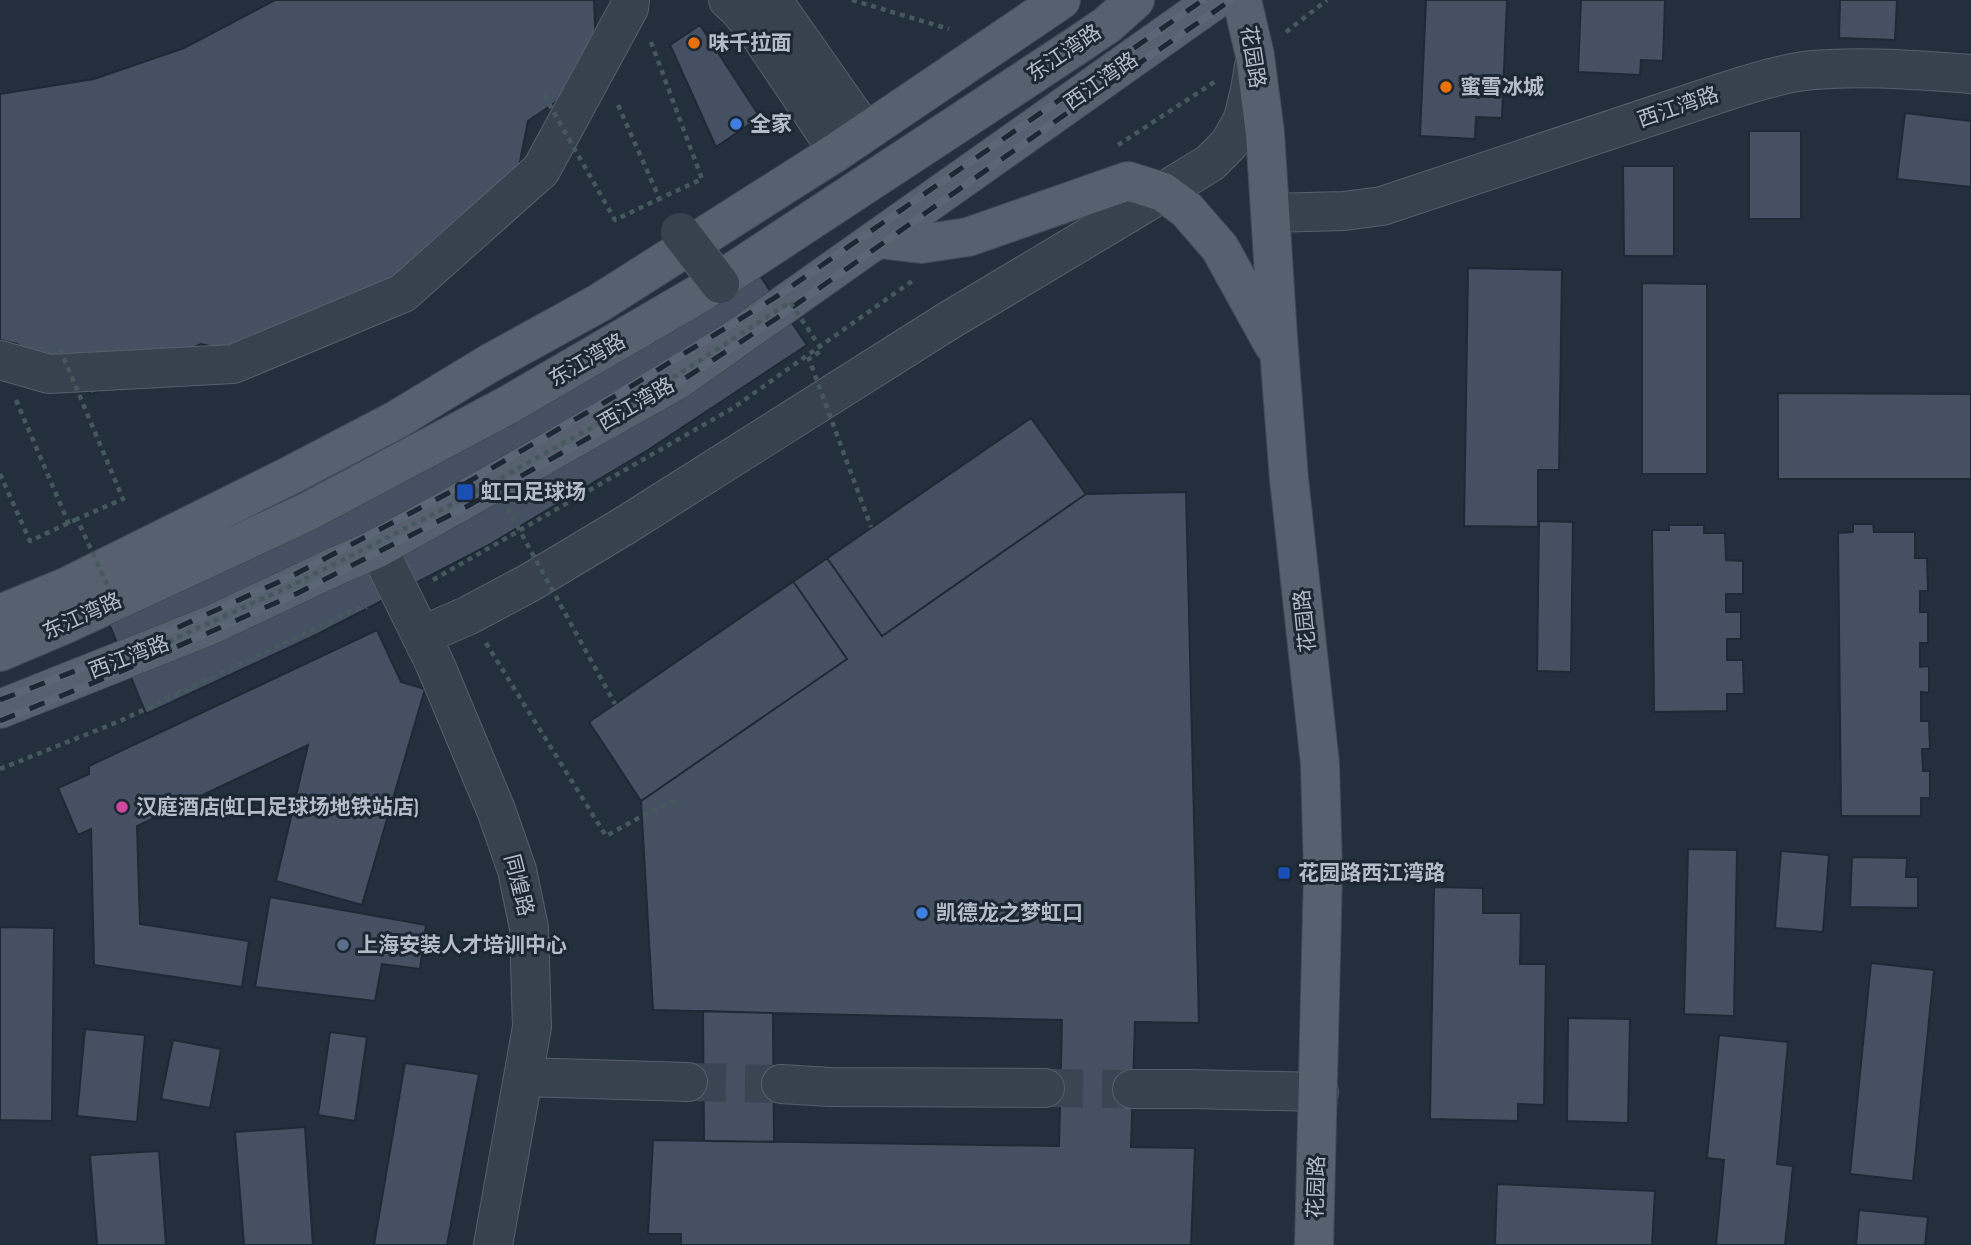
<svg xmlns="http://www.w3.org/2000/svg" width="1971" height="1245" viewBox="0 0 1971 1245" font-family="'Sofia Sans Condensed','Noto Sans SC',sans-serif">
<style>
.building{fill:#455162;stroke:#1f2835;stroke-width:2}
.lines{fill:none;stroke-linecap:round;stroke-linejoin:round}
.minor-tunnel{stroke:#3a4453;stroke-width:38;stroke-dasharray:38 19;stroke-linecap:butt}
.minor-casing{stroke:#565f6c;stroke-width:40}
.major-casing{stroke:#414a57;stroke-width:40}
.path{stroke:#44595c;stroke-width:4.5;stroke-dasharray:5 5;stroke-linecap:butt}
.minor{stroke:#38414e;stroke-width:38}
.major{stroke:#56606e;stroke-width:38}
.rail-casing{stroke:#5a6575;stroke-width:8}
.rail{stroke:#1d2633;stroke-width:5;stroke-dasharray:16;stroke-linecap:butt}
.minor-bridge-casing{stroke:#565f6c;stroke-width:40;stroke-linecap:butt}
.path-bridge{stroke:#44595c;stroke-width:4.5;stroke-dasharray:5 5;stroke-linecap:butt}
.minor-bridge{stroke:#38414e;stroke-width:38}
.food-dot{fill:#e8710a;stroke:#1d2633;stroke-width:2.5}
.shop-dot{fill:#3f7fe0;stroke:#1d2633;stroke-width:2.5}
.transit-dot{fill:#1a4fb4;stroke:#1d2633;stroke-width:2.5}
.hotel-dot{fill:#d1479c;stroke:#1d2633;stroke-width:2.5}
.service-dot{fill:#5c6f8a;stroke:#1d2633;stroke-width:2.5}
.labels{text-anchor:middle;stroke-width:6;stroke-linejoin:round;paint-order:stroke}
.poi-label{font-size:21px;font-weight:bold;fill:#b4bcc9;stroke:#1d2633;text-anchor:start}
.street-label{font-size:21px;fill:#b4bcc9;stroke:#1d2633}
</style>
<rect width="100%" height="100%" fill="#242f3e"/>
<path class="building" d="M275 0H594L597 74 528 121 509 217 409 295 259 357 201 344 92 394 47 367 17 344 0 340V94L94 79 184 48Z
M1426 0H1507L1502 118 1476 117 1475 139 1420 136Z
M1581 0H1665L1663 61 1641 60 1640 75 1578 72Z
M1840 0H1897L1895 40 1839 38Z
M700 25 760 117 716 147 670 45Z
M1905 113 1971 121V187L1897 179Z
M1749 131H1801V219H1749Z
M1623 166H1674V256H1624Z
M752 264 807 345 648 450 487 546 318 634 146 714 103 609Z
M1468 268 1562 270 1559 470H1538V527L1464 526Z
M1642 283 1707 284V474H1642Z
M1778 393 1971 394V479H1778Z
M1031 418 1086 494 1186 492 1199 1023 1135 1022 1131 1147 1195 1148 1191 1245H681V1234H648L653 1140 1059 1146 1062 1020 653 1010 641 801 589 722Z
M1031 418 1086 494 882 636 827 558Z
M1539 521 1573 522 1571 672 1537 671Z
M1853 524H1873L1874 532H1915V558H1927L1928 591H1920V612H1928V643H1920V667L1929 666V693L1921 692V721H1929L1930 749H1922L1923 771H1930V798H1921V816H1841L1838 533 1853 532Z
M1669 525H1704V533H1725L1726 560 1743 561V594H1726V612H1741V639H1727V660H1743L1744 694H1727V711L1654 712 1652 530H1669Z
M793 581 847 659 641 801 589 722Z
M377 630 401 682 425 689 362 905 276 881 308 745 137 826 140 924 249 941 242 987 94 965 91 829 78 835 58 788 89 774V766Z
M1688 849 1737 850 1734 1016 1684 1014Z
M1781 851 1829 855 1823 932 1775 928Z
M1852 857 1907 858 1906 877H1918V908L1850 907Z
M1434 887 1483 888V913H1521L1520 964H1546L1544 1105 1518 1104V1121L1430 1119Z
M270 897 426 925 420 969 382 964 375 1001 255 987Z
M0 927 54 928 52 1121 0 1120Z
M1871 963 1934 970 1913 1181 1850 1174Z
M703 1011 773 1013 774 1142 704 1141Z
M1568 1018 1630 1019 1628 1123 1567 1121Z
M85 1029 145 1035 137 1122 77 1116Z
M330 1032 367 1037 355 1121 318 1115Z
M1719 1035 1788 1042 1777 1164 1793 1166 1785 1245H1716L1724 1160 1707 1158Z
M173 1040 221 1049 210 1108 161 1099Z
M405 1063 479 1074 447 1245H374Z
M305 1127 313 1245H244L235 1132Z
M159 1151 166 1245H97L90 1155Z
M1497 1184 1655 1191 1652 1245H1495Z
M1859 1210 1928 1217 1925 1245H1856Z"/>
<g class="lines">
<path class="minor-tunnel" d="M688 1082 781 1084
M1045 1088 1132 1089"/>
<defs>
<path id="minor" d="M728 0 738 9 757 31 838 151
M770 0 778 8 865 132
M1270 213 1344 211 1382 206 1721 93C1748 84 1776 75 1804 71 1860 65 1915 70 1971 74
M0 360 49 374 233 364 403 293 541 170 629 8 630 0
M378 548 435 664 496 810 517 870 529 928 532 1027 493 1245
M421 636 469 615 529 583 624 526 948 321 1127 214 1210 163 1229 144 1243 119 1250 90 1254 66
M523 1077 688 1082
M781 1084 830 1087 1045 1088
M1132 1089H1191L1319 1092"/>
<path id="major" d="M1242 0 1255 56 1265 133 1278 337 1289 479 1320 764 1323 872 1314 1245
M878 239 921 244 968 237 1128 181 1163 192 1187 210 1220 248 1273 344
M0 614 68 586 289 476 396 420 490 363 599 303 838 151 1061 0
M0 652 68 623 307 512 508 405 702 292 1076 46 1107 25 1135 0
M0 709 211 625 334 567 378 548 676 381 1215 0"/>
</defs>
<use href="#minor" class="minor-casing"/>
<use href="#major" class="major-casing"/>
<path class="path" d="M852 0 949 29
M1286 32 1327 0
M651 42 702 179 665 196 666 199
M618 105 661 202
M1118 145 1216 81
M16 400 71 529
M433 580 733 408 915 279
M486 643 606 836 642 816 680 798
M0 769 120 721 354 610 367 607"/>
<use href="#minor" class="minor"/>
<use href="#major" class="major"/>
<defs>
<path id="rail" d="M0 700 114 656 290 577 456 489 617 395 779 295 1203 0
M0 721 122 671 298 593 466 507 629 415 777 318 1060 118 1231 0"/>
</defs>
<use href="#rail" class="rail-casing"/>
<use href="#rail" class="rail"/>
<defs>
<path id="minor-bridge" d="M680 232 720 284"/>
</defs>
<use href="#minor-bridge" class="minor-bridge-casing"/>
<path class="path-bridge" d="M544 95 615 220 665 196
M60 349 123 499 77 519 117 606
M0 474 30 541 77 519
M493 482 615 704
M132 658 295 584 463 499 623 410 790 302 822 350 809 359 871 527"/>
<use href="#minor-bridge" class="minor-bridge"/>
</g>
<g class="food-dot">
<circle cx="694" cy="43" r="7"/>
<circle cx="1446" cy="87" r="7"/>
</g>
<g class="shop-dot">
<circle cx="736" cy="124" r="7"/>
<circle cx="922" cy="913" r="7"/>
</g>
<g class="transit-dot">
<rect x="456" y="483" width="18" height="18" rx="3.5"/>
<rect x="1277" y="866" width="14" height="14" rx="3.5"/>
</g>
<circle class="hotel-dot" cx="122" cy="807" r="7"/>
<circle class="service-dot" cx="343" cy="945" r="7"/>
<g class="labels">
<g class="poi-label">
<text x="708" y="50">味千拉面</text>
<text x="1460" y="94">蜜雪冰城</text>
<text x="750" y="131">全家</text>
<text x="481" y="499">虹口足球场</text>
<text x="136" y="814">汉庭酒店(虹口足球场地铁站店)</text>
<text x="1298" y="880">花园路西江湾路</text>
<text x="936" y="920">凯德龙之梦虹口</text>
<text x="357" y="952">上海安装人才培训中心</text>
</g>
<g class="street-label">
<text transform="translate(1064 53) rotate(-34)" y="7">东江湾路</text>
<text transform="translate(1253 57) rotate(81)" y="7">花园路</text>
<text transform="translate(1101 81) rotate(-35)" y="7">西江湾路</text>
<text transform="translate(1678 107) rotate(-19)" y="7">西江湾路</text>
<text transform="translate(587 360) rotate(-30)" y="7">东江湾路</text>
<text transform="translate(636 404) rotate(-30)" y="7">西江湾路</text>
<text transform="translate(82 616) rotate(-24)" y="7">东江湾路</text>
<text transform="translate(1305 621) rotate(-96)" y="7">花园路</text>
<text transform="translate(129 657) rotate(-21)" y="7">西江湾路</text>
<text transform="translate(519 885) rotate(76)" y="7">同煌路</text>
<text transform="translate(1316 1187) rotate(-88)" y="7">花园路</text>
</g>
</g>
</svg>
